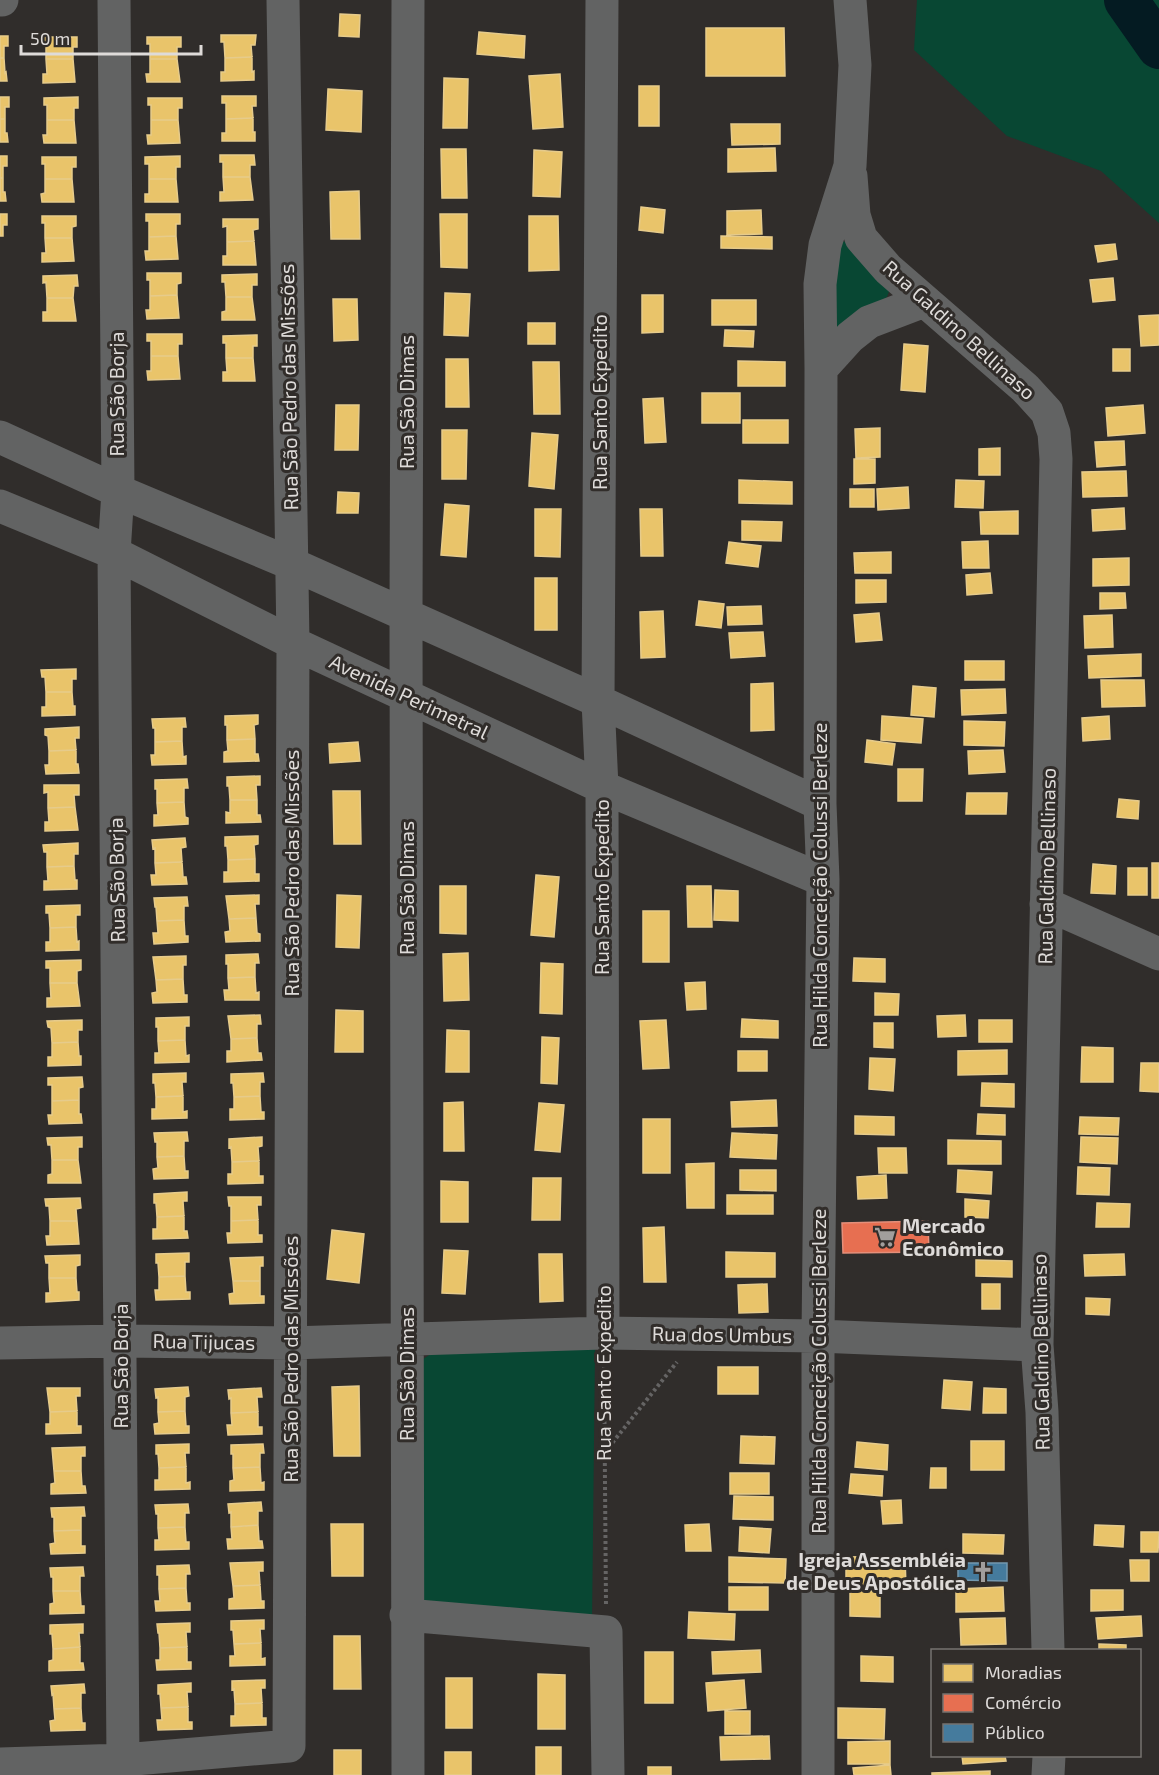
<svg xmlns="http://www.w3.org/2000/svg" width="1159" height="1775" viewBox="0 0 1159 1775" font-family="'Exo 2',sans-serif">
<style>
.green{fill:#084733}
.homes{fill:#e9c46a;stroke:#e6cb8b;stroke-width:1.5}
.shops{fill:#e76f51;stroke:#e48f7a;stroke-width:1.5}
.public{fill:#457b9d;stroke:#7398af;stroke-width:1.5}
.lines{fill:none;stroke-linecap:round;stroke-linejoin:round}
.river{stroke:#041b22;stroke-width:44}
.path{stroke:#656464;stroke-width:4;stroke-dasharray:3 3;stroke-linecap:butt}
.minor{stroke:#626363;stroke-width:33}
.labels{text-anchor:middle;stroke-width:6;stroke-linejoin:round;paint-order:stroke}
.street-label{font-size:20px;fill:#dedbd9;stroke:#312d2a}
.poi-label{font-size:20px;font-weight:bold;fill:#dedbd9;stroke:#312d2a;text-anchor:start}
</style>
<rect width="100%" height="100%" fill="#302d2b"/>
<path class="green" d="M917 0H1159V223L1101 171 1007 136 914 50Z
M856 241 890 289 887 297 874 305 829 346 837 242Z
M443 1346 595 1349 592 1625 420 1607 417 1363Z"/>
<path class="homes" d="M340 14 360 15 359 37 339 36Z
M706 28H784L785 76H706Z
M479 32 525 36 524 58 477 54Z
M221 35H256L255 45H251L252 57 225 58 224 42H221Z
M0 36H8V46H4V58H0Z
M43 37H77V47H73V59H46V44H43Z
M147 37H181V47H177V59H150V44H147Z
M252 57V72L254 71V80L221 81V72H225V58Z
M0 58H4L5 73 6 72 7 81H0Z
M46 59H73L75 82 43 83V74H47Z
M150 59H177L180 82H147L146 74H150Z
M560 74 563 127 533 129 529 76Z
M444 78 468 79 467 128H443Z
M639 86H659V126H639Z
M328 89 362 91 361 132 326 130Z
M222 96H256V106H252L253 118 226 119V103H222Z
M0 97H9V107H5V119H0Z
M78 97V108H74V120H47V105H44V98Z
M148 98H182V108H178V120H151V105H148Z
M253 118V132H255V141H222V133H226V119Z
M0 119H5V133H7L8 142H0Z
M47 120H74L76 143H44L43 135H47Z
M151 120H178L180 143 148 144 147 135H151Z
M731 124H780V144L732 145Z
M775 148 776 171 728 172V149Z
M441 149H466L467 198H442Z
M534 150 562 152 560 197 533 196Z
M220 155H254L255 165H250V177H223V162H220Z
M0 156H7V166H3V178H0Z
M180 156V167H176V179H149V164H145V157Z
M42 157H76V167H72V179H45V164H42Z
M223 177H250L253 200 220 201V192H224Z
M0 178H3V192H5L6 201H0Z
M45 179H72L74 202H42L41 194 45 193Z
M149 179H176L178 202H145V194H149Z
M359 191 360 239H331L330 192Z
M641 207 665 210 663 233 639 230Z
M761 210 762 234 727 235V211Z
M0 214H7V225H3V236H0Z
M146 214H180V224H176V236L149 237V221H146Z
M440 214H467V268L441 267Z
M42 216H76V226L72 227V238H45V223H42Z
M529 216H558L559 270 529 271Z
M223 219H258V229L253 230 254 241 227 242V226L223 227Z
M176 236 178 259 146 260 145 251H149V237Z
M721 236 772 237V249L721 248Z
M45 238H72L74 261 42 262V253H46Z
M254 241 256 265H223V256H227V242Z
M1115 244 1117 259 1098 262 1095 246Z
M147 273H181V283L177 284V295L150 296V280H147Z
M257 274V285H252V297H226L225 282H222V275Z
M77 275 78 286H74L73 298H47L46 282 43 283V276Z
M1113 278 1115 300 1093 302 1090 280Z
M445 293 470 294 468 336 444 335Z
M177 295 179 318 147 319 146 310H150V296Z
M642 295H663V332L642 333Z
M226 297H252L255 320H222V312L226 311Z
M47 298H73L76 321H43V312H47Z
M333 299H357L358 340 334 341Z
M712 300H756V325H712Z
M1159 315V345L1141 346 1139 316Z
M528 323H555V344H528Z
M725 330 754 331 753 347 724 346Z
M147 334H182V344H178V356H151V341H147Z
M257 335V346H253V358H226V343H223V336Z
M904 344 928 346 925 392 901 390Z
M1113 349H1130V371H1113Z
M151 356H178L180 379 148 380 147 371H151Z
M226 358H253L255 381H223V372H227Z
M446 359H468L469 407H446Z
M738 361 785 362V386H738Z
M533 362H559L560 414H534Z
M702 393H740V423H702Z
M663 398 666 442 645 443 643 399Z
M336 405H359L358 450H335Z
M1143 405 1145 433 1108 436 1106 408Z
M743 420H788V443H743Z
M880 428V457L856 458 855 429Z
M442 430H467L466 479H442Z
M532 433 558 435 554 489 529 486Z
M1124 441 1125 465 1097 467 1095 442Z
M1000 448V475H979V449Z
M854 459H875V483L854 484Z
M1126 471 1127 496 1083 497 1082 472Z
M739 480 792 482V504L739 503Z
M956 480 984 481 983 508 955 507Z
M908 487 909 508 878 510 877 489Z
M850 489H874V507H850Z
M338 492 359 493 358 513H337Z
M445 504 469 506 466 557 441 555Z
M1124 508 1125 529 1093 531 1092 510Z
M535 509H561L560 557 535 556Z
M640 509H662L663 556H641Z
M1018 511V534H981L980 512Z
M742 521 782 522 781 541 742 540Z
M988 541 989 568H963L962 542Z
M729 542 761 546 758 567 726 563Z
M891 552V573H855L854 553Z
M1129 558V585L1093 586V559Z
M990 573 992 593 967 595 966 575Z
M535 578H557V630H535Z
M856 580H886V602L856 603Z
M1100 593H1125L1126 608 1100 609Z
M699 601 724 604 721 628 696 625Z
M761 606 762 624 728 625 727 607Z
M663 611 665 657 641 658 640 612Z
M879 613 882 640 856 642 854 615Z
M1112 615 1113 647 1085 648 1084 616Z
M763 632 765 656 731 658 729 633Z
M1141 654V676L1089 678 1088 656Z
M965 661H1004V680H965Z
M76 669V679H72V692H46L45 677H42L41 670Z
M1101 680H1144L1145 706 1102 707Z
M773 683 774 730 751 731V684Z
M913 686 936 688 934 717 911 715Z
M1005 689 1006 713 962 715 961 690Z
M46 692H72L73 706H75V715L42 716V707H46Z
M258 715V724L254 725 255 739 227 740V725H225V716Z
M882 716 923 719 921 743 881 740Z
M1109 716 1110 739 1083 741 1082 718Z
M185 718 186 727H182V741L155 742V728H153L152 719Z
M964 721 1005 722 1004 746 964 745Z
M79 727V738H75L76 750 49 751 48 736 45 735V729Z
M255 739V754H258L259 761 224 762V752L228 751 227 740Z
M867 740 895 744 892 765 865 762Z
M182 741 183 757 186 756V764L152 765 151 755H155V742Z
M358 742 360 761 330 763 329 744Z
M76 750V764H78L79 773 46 774 45 765H49V751Z
M1003 750 1005 772 969 774 968 751Z
M898 769H923L922 801H898Z
M260 776V785H256L257 800H230L229 786H227V777Z
M187 779 188 788H184V802L157 803V789H155V780Z
M44 785H79V795H74L75 807 48 808V792L44 793Z
M333 791H360L361 844H334Z
M967 793H1007L1006 814H966Z
M1119 799 1139 801 1138 819 1117 817Z
M230 800H257V815H260L261 822 226 823V812L230 813Z
M184 802 185 817 188 818V824L154 826V815H158L157 803Z
M75 807 78 830 45 831V822H49L48 808Z
M258 836V844L254 845 255 859 228 860 227 846H225V837Z
M185 838 186 847 181 848 182 862 155 863V848L153 849 152 840Z
M78 843V854H74V866L47 867V852H44L43 845Z
M255 859V874H259V881L224 882V872H228V860Z
M182 862 183 877H186L187 884 152 885 151 875H156L155 863Z
M1152 863H1159V898H1152Z
M1093 864 1116 866 1115 894 1091 893Z
M74 866 75 880H77V889L44 890V881H48L47 867Z
M1128 868H1147V895H1128Z
M536 875 559 877 554 937 531 935Z
M440 886H466V934L440 933Z
M687 886H711L712 927H688Z
M715 890 738 891V921L714 920Z
M259 895V904H255L256 918 229 919 226 896Z
M337 895 361 896 359 948 336 947Z
M187 897 188 906H184V920L157 921 156 907H155L154 898Z
M80 905V915H76V927L50 928 49 913H46V906Z
M643 911H669V962H643Z
M256 918 257 933 260 934V941L226 942 225 932 230 931 229 919Z
M184 920 185 936H188V942L154 944 153 933H158L157 921Z
M76 927 77 942 79 941V950L46 951V942H50V928Z
M468 953 469 1000 444 1001 443 954Z
M258 954 259 963H255V977L228 978V964H226V955Z
M186 956V965H183V979L156 980 153 957Z
M854 958 885 959V982L853 981Z
M81 960V970L77 971V983H50V968H46V961Z
M541 963 563 964 562 1014 540 1013Z
M255 977 256 993 259 992V1000H225L224 990H229L228 978Z
M183 979 184 995H187V1002L153 1003 152 993 157 992 156 980Z
M705 982 706 1009 687 1010 685 983Z
M50 983H77L80 1006 47 1007V998H51Z
M875 993 899 994 898 1015H875Z
M336 1010 363 1011V1052H335Z
M260 1015 261 1024H257V1038L231 1039 228 1016Z
M965 1015 966 1036 938 1037 937 1016Z
M189 1017V1026H185V1040L158 1041V1027H156V1018Z
M742 1019 778 1021V1038L741 1037Z
M82 1020V1030H78V1042L52 1043 51 1028 48 1027 47 1021Z
M666 1020 669 1068 643 1069 640 1021Z
M979 1020H1012V1042H979Z
M874 1023H893V1048L874 1047Z
M447 1030 469 1031V1072H446Z
M542 1037 559 1038 557 1084 541 1083Z
M257 1038 258 1053H261L262 1060 227 1062V1051H231V1039Z
M185 1040 186 1056 189 1055V1062L155 1063V1053H159L158 1041Z
M78 1042 79 1056H81V1065L48 1066V1057H52V1043Z
M1082 1047 1113 1048V1082H1081Z
M1007 1050V1074L958 1075V1051Z
M738 1051H767V1071H738Z
M870 1058 895 1059 893 1091 869 1089Z
M1141 1063H1159V1092L1140 1091Z
M186 1073V1082H182L183 1096 156 1097 155 1083H153V1074Z
M263 1073 264 1082H260V1096L234 1097 233 1083H231V1074Z
M82 1077 83 1087 79 1088V1100L52 1101V1085H48V1078Z
M982 1083 1014 1084V1107L981 1106Z
M183 1096V1112L187 1111V1118L152 1119V1109H156V1097Z
M260 1096 261 1112H264V1119L230 1120V1109H234V1097Z
M79 1100V1114H81L82 1123 49 1124 48 1115H52V1101Z
M776 1100 777 1126 732 1127 731 1102Z
M463 1102 464 1151H444V1103Z
M539 1103 564 1105 560 1152 535 1150Z
M978 1114 1005 1115V1135L977 1134Z
M855 1116 894 1117V1135L855 1134Z
M1080 1117 1119 1118 1118 1135 1079 1134Z
M643 1119H670V1173H643Z
M187 1132 188 1141H184V1156L157 1157V1142H155L154 1133Z
M732 1133 777 1135 776 1159 730 1157Z
M82 1137V1147H78V1160H52L51 1145H48L47 1138Z
M262 1137V1146L258 1147 259 1161 232 1162 231 1147 229 1148V1139Z
M1081 1137 1118 1138 1117 1164 1080 1162Z
M948 1140 1001 1141V1164H948Z
M878 1148H906L907 1173H879Z
M184 1156 185 1171H188V1178L154 1179 153 1169 158 1168 157 1157Z
M52 1160H78L81 1183H48V1175L52 1174Z
M259 1161V1176H263V1183L228 1184V1174H232V1162Z
M714 1163V1208H687L686 1164Z
M1078 1167 1110 1168 1109 1195 1077 1194Z
M740 1170H776V1191L740 1190Z
M958 1170 992 1172 991 1194 957 1192Z
M886 1175 887 1198 858 1199 857 1177Z
M533 1178H561L560 1220H532Z
M441 1181 468 1182V1222H441Z
M187 1192V1201H183L184 1216 157 1217 156 1203H154V1194Z
M727 1195H773V1214H727Z
M228 1197H261V1205H257L258 1220 231 1221V1206H229Z
M80 1198 81 1208 76 1209 77 1221H50L49 1206H46L45 1199Z
M965 1199 989 1201 988 1218 965 1217Z
M1097 1203 1130 1204 1129 1227H1096Z
M184 1216V1231H187L188 1238 153 1239V1229H157V1217Z
M258 1220V1235H262V1242L228 1243 227 1233H231V1221Z
M50 1221H77L79 1244 47 1245 46 1236H50Z
M664 1227 666 1282H644L643 1228Z
M332 1230 364 1234 359 1283 327 1279Z
M444 1250 468 1251 465 1294 442 1293Z
M726 1252 775 1253V1277H726Z
M189 1253V1262H185V1276L159 1277 158 1263H156V1254Z
M539 1254H562L563 1301 540 1302Z
M1124 1254 1125 1275 1085 1276 1084 1255Z
M80 1255V1265L76 1266V1278H49V1263H46L45 1256Z
M263 1257V1266H260V1281H233L230 1258Z
M976 1260 1012 1261V1277L976 1276Z
M185 1276 186 1292H190V1299L156 1300 155 1290H159V1277Z
M49 1278H76L77 1292H79V1300L46 1302V1293H50Z
M233 1281H260V1296H264V1303L230 1304 229 1294 234 1293Z
M767 1284 768 1312 739 1313 738 1285Z
M982 1284H1000V1309H982Z
M1086 1298 1110 1299 1109 1315 1086 1314Z
M718 1367H758V1394H718Z
M944 1380 972 1382 970 1410 942 1408Z
M359 1386 360 1456H334L332 1387Z
M188 1387 189 1396 185 1397V1411L158 1412V1397L156 1398 155 1389Z
M47 1388H80V1396H76L77 1411 50 1412Z
M261 1388 262 1397H257L258 1412 231 1413V1398L229 1399 228 1390Z
M984 1388 1006 1389V1413H983Z
M77 1411V1426H81V1433L46 1434V1424H50V1412Z
M185 1411 186 1426H189V1433L155 1434 154 1424 159 1423 158 1412Z
M258 1412V1427H262V1434L228 1435 227 1425H232L231 1413Z
M741 1436 775 1437 774 1464 740 1463Z
M971 1441H1004V1470H971Z
M857 1442 888 1445 887 1470 855 1467Z
M189 1444V1453H185L186 1467 159 1468 158 1454H156V1445Z
M263 1444 264 1453H260V1467L233 1468V1454H231V1445Z
M85 1447V1456H81V1471H54L52 1448Z
M186 1467V1483L190 1482V1489L155 1490V1480H159V1468Z
M260 1467 261 1483 264 1482V1490L230 1491V1481L234 1480 233 1468Z
M931 1468H946V1488H930Z
M54 1471H81L82 1486H85L86 1493 51 1494V1484L55 1483Z
M730 1473H769V1494H730Z
M851 1474 883 1476 882 1496 849 1493Z
M734 1496 773 1497V1520L733 1519Z
M901 1500 902 1523 883 1524 881 1501Z
M261 1502 262 1511H258V1525L231 1527V1512L229 1513 228 1504Z
M188 1504 189 1513H185V1527L158 1528V1514H156L155 1505Z
M84 1507 85 1516H81V1530L54 1531V1517H52L51 1508Z
M331 1524H363V1576H332Z
M709 1524 711 1551H686L685 1525Z
M258 1525 259 1541H262L263 1548 228 1549 227 1539H232L231 1527Z
M1095 1525 1124 1526 1123 1547 1094 1545Z
M185 1527 186 1542H189V1549L155 1550V1540H159L158 1528Z
M740 1527 771 1529 769 1553 739 1551Z
M81 1530V1546H85V1553L51 1554 50 1544 55 1543 54 1531Z
M1141 1532H1159L1158 1552H1141Z
M963 1534 1004 1535 1003 1554 963 1553Z
M905 1556 906 1587 846 1588V1557Z
M729 1557 786 1559 785 1583 729 1582Z
M1130 1560H1149V1581H1131Z
M263 1562V1571H259L260 1585 233 1586 230 1563Z
M189 1565 190 1574H186V1588L159 1589V1575H157V1566Z
M83 1567 84 1576H80V1591H53V1577H51L50 1568Z
M260 1585 261 1601H264V1608L229 1609V1599L234 1598 233 1586Z
M729 1587H768V1610H729Z
M1003 1587 1004 1611 956 1612V1589Z
M186 1588 187 1603H190V1610L156 1611 155 1601H160L159 1589Z
M1091 1590H1123V1610L1091 1611Z
M53 1591H80L81 1606H84V1613L50 1614V1604L54 1603Z
M850 1591H880V1617L850 1616Z
M689 1612 735 1614 734 1640 688 1638Z
M1141 1616 1142 1636 1098 1639 1096 1618Z
M1005 1618 1006 1644 961 1645 960 1619Z
M264 1620V1629H260L261 1643 234 1644 233 1630H231V1621Z
M190 1623V1632H186L187 1647 160 1648 159 1633H158L157 1624Z
M83 1624V1633H79L80 1647 53 1649 52 1634H50V1625Z
M334 1636H360L361 1689H334Z
M261 1643V1659L265 1658V1665L230 1666V1656H235L234 1644Z
M1099 1644 1126 1645V1650H1099Z
M80 1647V1663H83L84 1670 49 1671V1661L53 1660V1649Z
M187 1647V1662H191V1669L157 1670 156 1660H160V1648Z
M760 1650 761 1672 713 1674 712 1652Z
M645 1652H673V1703H645Z
M861 1656 893 1657V1682L861 1681Z
M538 1674 565 1675V1729H538Z
M446 1678H472V1728H446Z
M265 1680V1688H261L262 1703 235 1704 234 1689 232 1690V1681Z
M744 1680 746 1708 708 1711 706 1683Z
M191 1683V1692H187L188 1707 161 1708 160 1694H158V1685Z
M84 1684 85 1693H81V1708L54 1709 53 1694 52 1695 51 1686Z
M262 1703V1718H266V1725L231 1726V1716H235V1704Z
M188 1707V1722H192V1729L158 1730 157 1720H162L161 1708Z
M81 1708 82 1723H85V1730L51 1731 50 1721 55 1720 54 1709Z
M838 1708 885 1709 884 1739 838 1738Z
M725 1711H750V1734H725Z
M769 1736 770 1759 721 1760 720 1737Z
M890 1741V1764H848V1742Z
M536 1747H561V1775H536Z
M334 1750H361V1775H334Z
M445 1752H471V1775H445Z
M962 1756H1005L1006 1761 963 1764Z
M890 1765 891 1775H854L853 1768Z
M648 1767H671V1775H648Z
M990 1771V1775H932V1773Z"/>
<path class="shops" d="M928 1221 929 1252 843 1253 842 1223Z"/>
<path class="public" d="M958 1563H1007V1581L958 1580Z"/>
<g class="lines">
<path class="river" d="M1126 0 1159 47"/>
<path class="path" d="M604 1361 606 1605
M605 1452 677 1362"/>
<path class="minor" d="M0 0H2
M114 0 118 491 114 553 123 1760
M602 0 598 701 602 787 603 1333
M851 176 854 215 861 238 888 269 1025 388 1047 412 1054 433 1056 459 1037 1345 1042 1412 1048 1650
M821 369 850 337 869 322 924 301
M0 437 118 491 292 564 598 701 820 804
M0 506 114 553 293 643 602 787 823 880
M1046 904 1159 954
M0 1343 121 1341 291 1343 603 1333 818 1336 1037 1345
M406 1615 606 1632 608 1775
M0 1764 123 1760 289 1746 293 643 283 0
M408 1775 406 615 408 0
M818 1775V1336L823 880 820 804 821 369 820 284 825 245 850 166 855 65 850 0
M1048 1775 1049 1756"/>
</g>
<defs>
<symbol id="supermarket-bare" viewBox="-9 -9 18 18"><path d="M-6-5.5h2.5l.6 2H6L4.5 2H-2.5L-4.4-4H-6ZM-1.5 3.2a1.3 1.3 0 1 0 .1 0ZM3 3.2a1.3 1.3 0 1 0 .1 0Z" fill="#a19e9c" stroke="#312d2a" stroke-width="2.5" paint-order="stroke"/></symbol>
<symbol id="church-bare" viewBox="-9 -9 18 18"><path d="M-1.2-6h2.4v3.5h3.3v2.4h-3.3V6h-2.4V-.1h-3.3v-2.4h3.3Z" fill="#a19e9c" stroke="#312d2a" stroke-width="2.5" paint-order="stroke"/></symbol>
</defs>
<g fill-rule="evenodd">
<use href="#supermarket-bare" x="870" y="1222" width="30" height="30"/>
<use href="#church-bare" x="968" y="1557" width="30" height="30"/>
</g>
<g class="labels">
<g class="street-label">
<text transform="translate(959 330) rotate(42)" y="7">Rua Galdino Bellinaso</text>
<text transform="translate(289 387) rotate(-91)" y="7">Rua São Pedro das Missões</text>
<text transform="translate(117 394) rotate(-90)" y="7">Rua São Borja</text>
<text transform="translate(407 402) rotate(-90)" y="7">Rua São Dimas</text>
<text transform="translate(600 402) rotate(-90)" y="7">Rua Santo Expedito</text>
<text transform="translate(409 697) rotate(25)" y="7">Avenida Perimetral</text>
<text transform="translate(1047 866) rotate(-89)" y="7">Rua Galdino Bellinaso</text>
<text transform="translate(292 873) rotate(-90)" y="7">Rua São Pedro das Missões</text>
<text transform="translate(117 880) rotate(-91)" y="7">Rua São Borja</text>
<text transform="translate(820 885) rotate(-90)" y="7">Rua Hilda Conceição Colussi Berleze</text>
<text transform="translate(602 887) rotate(-90)" y="7">Rua Santo Expedito</text>
<text transform="translate(407 888) rotate(-90)" y="7">Rua São Dimas</text>
<text transform="translate(722 1335) rotate(1)" y="7">Rua dos Umbus</text>
<text transform="translate(204 1342) rotate(1)" y="7">Rua Tijucas</text>
<text transform="translate(1041 1352) rotate(-91)" y="7">Rua Galdino Bellinaso</text>
<text transform="translate(291 1359) rotate(-90)" y="7">Rua São Pedro das Missões</text>
<text transform="translate(121 1366) rotate(-90)" y="7">Rua São Borja</text>
<text transform="translate(819 1371) rotate(-90)" y="7">Rua Hilda Conceição Colussi Berleze</text>
<text transform="translate(604 1373) rotate(-90)" y="7">Rua Santo Expedito</text>
<text transform="translate(407 1374) rotate(-90)" y="7">Rua São Dimas</text>
</g>
<g class="poi-label">
<text x="902" y="1233">Mercado<tspan x="902" dy="23">Econômico</tspan></text>
<text x="966" y="1567" text-anchor="end">Igreja Assembléia<tspan x="966" dy="23">de Deus Apostólica</tspan></text>
</g>
</g>
<rect x="931" y="1649" width="210" height="108" fill="#312d2a" stroke="#767370" stroke-width="1.5"/>
<rect x="943" y="1664" width="30" height="18" fill="#e9c46a" stroke="#767370" stroke-width="1.5"/>
<text x="985" y="1679" font-size="18" fill="#dedbd9">Moradias</text>
<rect x="943" y="1694" width="30" height="18" fill="#e76f51" stroke="#767370" stroke-width="1.5"/>
<text x="985" y="1709" font-size="18" fill="#dedbd9">Comércio</text>
<rect x="943" y="1724" width="30" height="18" fill="#457b9d" stroke="#767370" stroke-width="1.5"/>
<text x="985" y="1739" font-size="18" fill="#dedbd9">Público</text>
<path d="M21 45v9h180v-9" fill="none" stroke="#dedbd9" stroke-width="3"/>
<text x="30" y="45" font-size="18" fill="#dedbd9" stroke="#312d2a" stroke-width="4.5" paint-order="stroke">50 m</text>
</svg>
